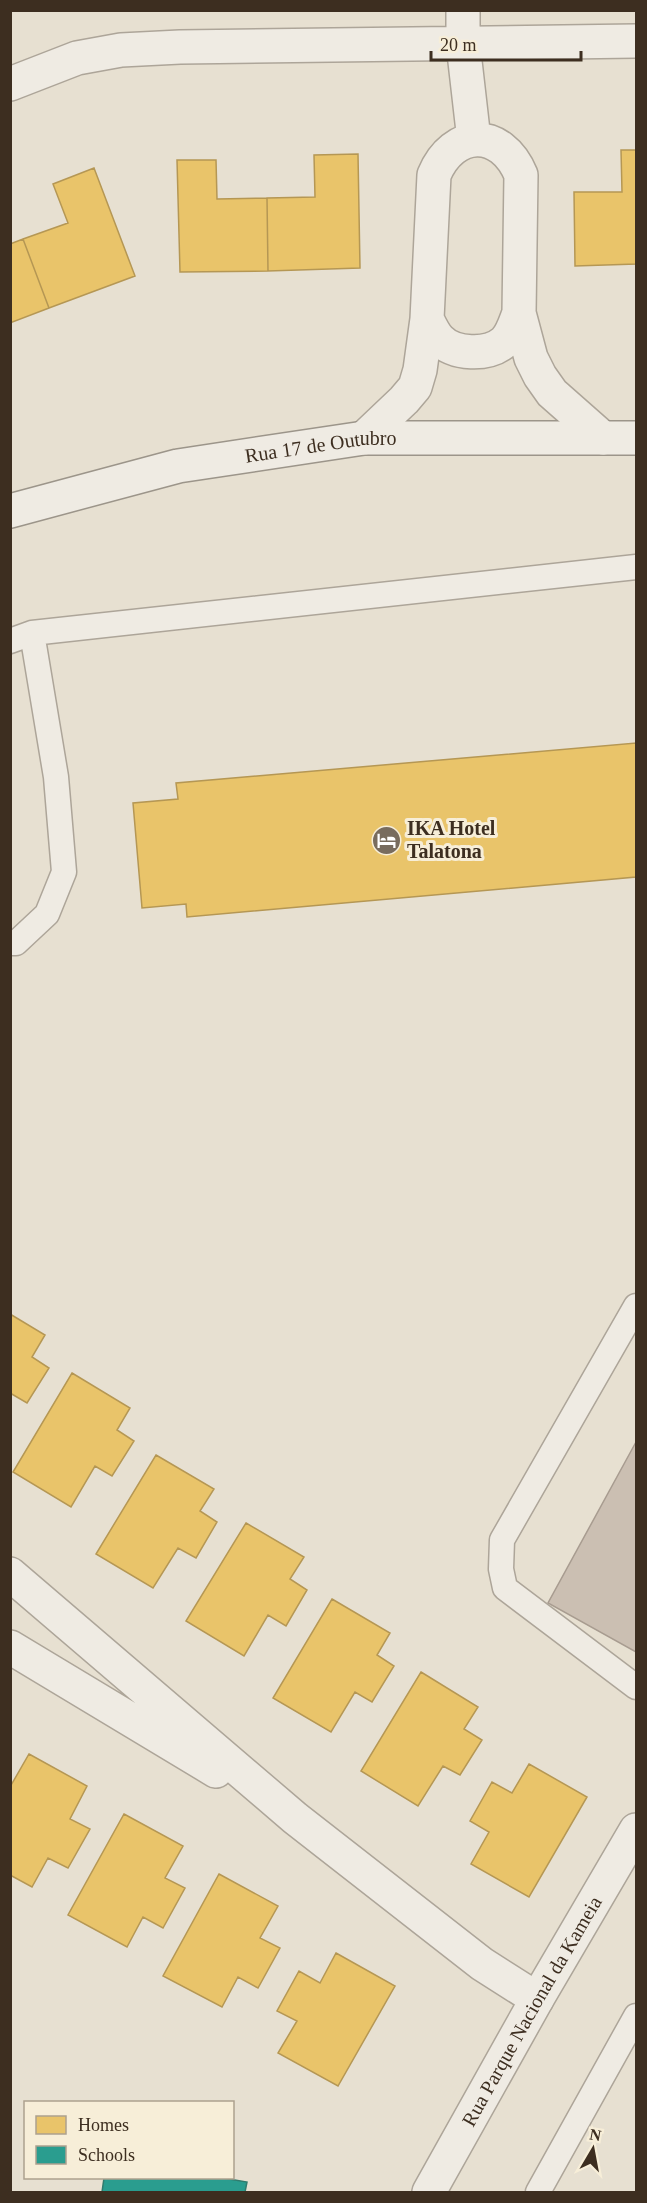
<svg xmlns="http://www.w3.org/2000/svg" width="647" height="2203" viewBox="0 0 647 2203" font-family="Georgia,serif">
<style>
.homes{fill:#e9c46a;stroke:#b59754;stroke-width:1.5}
.schools{fill:#2a9d8f;stroke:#307c6e;stroke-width:1.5}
.building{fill:#cbbfb2;stroke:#a89c90;stroke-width:1.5}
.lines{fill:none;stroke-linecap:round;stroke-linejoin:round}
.service-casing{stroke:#ada599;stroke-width:27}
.minor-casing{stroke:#ada599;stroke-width:36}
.tertiary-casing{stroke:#ada599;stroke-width:36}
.secondary-casing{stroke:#9c958a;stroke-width:36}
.service{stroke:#efebe3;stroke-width:24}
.minor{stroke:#efebe3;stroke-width:33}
.tertiary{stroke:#efebe3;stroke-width:33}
.secondary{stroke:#efebe3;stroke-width:33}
.labels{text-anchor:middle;stroke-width:6;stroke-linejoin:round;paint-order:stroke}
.street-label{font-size:20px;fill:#3d2e20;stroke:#f7eed8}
.poi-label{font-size:20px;font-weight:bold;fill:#3d2e20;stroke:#f7eed8;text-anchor:start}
</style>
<rect width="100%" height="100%" fill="#e7e0d1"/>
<path class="homes" d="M621 150H636V264L575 266 574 192H622Z
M358 154 360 268 268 271 267 198 315 197 314 155Z
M177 160H216L217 199 267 198 268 271 180 272Z
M94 168 135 276 49 308 23 239 68 223 53 184Z
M23 239 49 308 10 323V244Z
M636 743V877L187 917 186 904 142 908 133 803 178 799 176 783Z
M10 1314 45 1335 32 1357 49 1368 27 1403 10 1393Z
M72 1373 130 1408 117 1430 134 1441 112 1476 95 1466 71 1507 13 1472Z
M156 1455 214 1489 200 1511 217 1522 196 1558 178 1548 153 1588 96 1554Z
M246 1523 304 1557 290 1579 307 1590 286 1626 268 1615 244 1656 186 1621Z
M332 1599 390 1633 377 1655 394 1666 372 1702 355 1692 331 1732 273 1698Z
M421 1672 478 1707 464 1729 482 1740 460 1775 443 1766 418 1806 361 1771Z
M29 1754 87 1786 70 1819 90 1829 68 1868 48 1858 32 1887 10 1875V1787Z
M529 1764 587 1797 529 1897 471 1864 489 1832 470 1821 492 1782 512 1793Z
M124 1814 183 1846 165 1878 185 1888 163 1928 143 1917 127 1947 68 1915Z
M219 1874 278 1906 260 1938 280 1948 258 1988 238 1977 222 2007 163 1976Z
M336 1953 395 1986 338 2086 278 2053 297 2021 277 2011 299 1971 320 1983Z"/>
<path class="schools" d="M104 2178H223L247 2182 245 2192H102Z"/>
<path class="building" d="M636 1442V1652L548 1603Z"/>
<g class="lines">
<defs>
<path id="service" d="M10 641 32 633 636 567
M10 943H16L47 914 64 872 56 777 32 633
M636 1306 502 1540 501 1569 505 1588 636 1687
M538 2192 636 2016"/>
<path id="minor" d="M463 10V44L474 140
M10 84 77 58 121 50 180 47 636 41
M427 319C430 325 434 334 439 339 454 355 488 356 504 342 512 335 515 323 519 313
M364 438 404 400 415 387 420 370 427 319 434 175C453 129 501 127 521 175L519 313 531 358 540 376 552 393 603 438
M10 1574 295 1818 482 1964 537 1999
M10 1647 216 1771"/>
<g id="tertiary">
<path id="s1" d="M429 2192 537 1999 636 1830"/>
</g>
<g id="secondary">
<path id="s2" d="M10 511 178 466 364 438H636"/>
</g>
</defs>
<use href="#service" class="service-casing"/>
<use href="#minor" class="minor-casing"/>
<use href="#tertiary" class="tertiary-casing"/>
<use href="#secondary" class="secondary-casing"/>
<use href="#service" class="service"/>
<use href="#minor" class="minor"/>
<use href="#tertiary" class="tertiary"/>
<use href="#secondary" class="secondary"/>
</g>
<defs>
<symbol id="hotel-disc" viewBox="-11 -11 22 22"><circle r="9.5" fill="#786c5e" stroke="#f7eed8"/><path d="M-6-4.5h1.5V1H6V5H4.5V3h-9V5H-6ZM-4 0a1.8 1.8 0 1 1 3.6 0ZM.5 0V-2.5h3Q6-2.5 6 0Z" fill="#fff"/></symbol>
</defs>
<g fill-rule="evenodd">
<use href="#hotel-disc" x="370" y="824" width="33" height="33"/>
</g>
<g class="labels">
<g class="street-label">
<text dy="7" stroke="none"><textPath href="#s2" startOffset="318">Rua 17 de Outubro</textPath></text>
<text dy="7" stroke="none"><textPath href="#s1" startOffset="208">Rua Parque Nacional da Kameia</textPath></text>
</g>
<g class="poi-label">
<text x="407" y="835">IKA Hotel<tspan x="407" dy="23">Talatona</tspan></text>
</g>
</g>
<rect width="647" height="2203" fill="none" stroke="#3d2e20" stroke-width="24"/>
<rect x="24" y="2101" width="210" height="78" fill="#f7eed8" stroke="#ada18e" stroke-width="1.5"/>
<rect x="36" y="2116" width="30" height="18" fill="#e9c46a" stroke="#ada18e" stroke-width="1.5"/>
<text x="78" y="2131" font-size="18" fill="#3d2e20">Homes</text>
<rect x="36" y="2146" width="30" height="18" fill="#2a9d8f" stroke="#ada18e" stroke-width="1.5"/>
<text x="78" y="2161" font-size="18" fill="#3d2e20">Schools</text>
<g transform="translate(593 2149) rotate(10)" stroke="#f7eed8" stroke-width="4.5" paint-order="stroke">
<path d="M0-4.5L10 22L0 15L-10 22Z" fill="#3d2e20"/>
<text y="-9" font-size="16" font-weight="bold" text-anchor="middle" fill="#3d2e20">N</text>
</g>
<path d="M431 51v9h150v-9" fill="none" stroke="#3d2e20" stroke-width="3"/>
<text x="440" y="51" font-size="18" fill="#3d2e20" stroke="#f7eed8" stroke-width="4.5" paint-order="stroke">20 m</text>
</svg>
